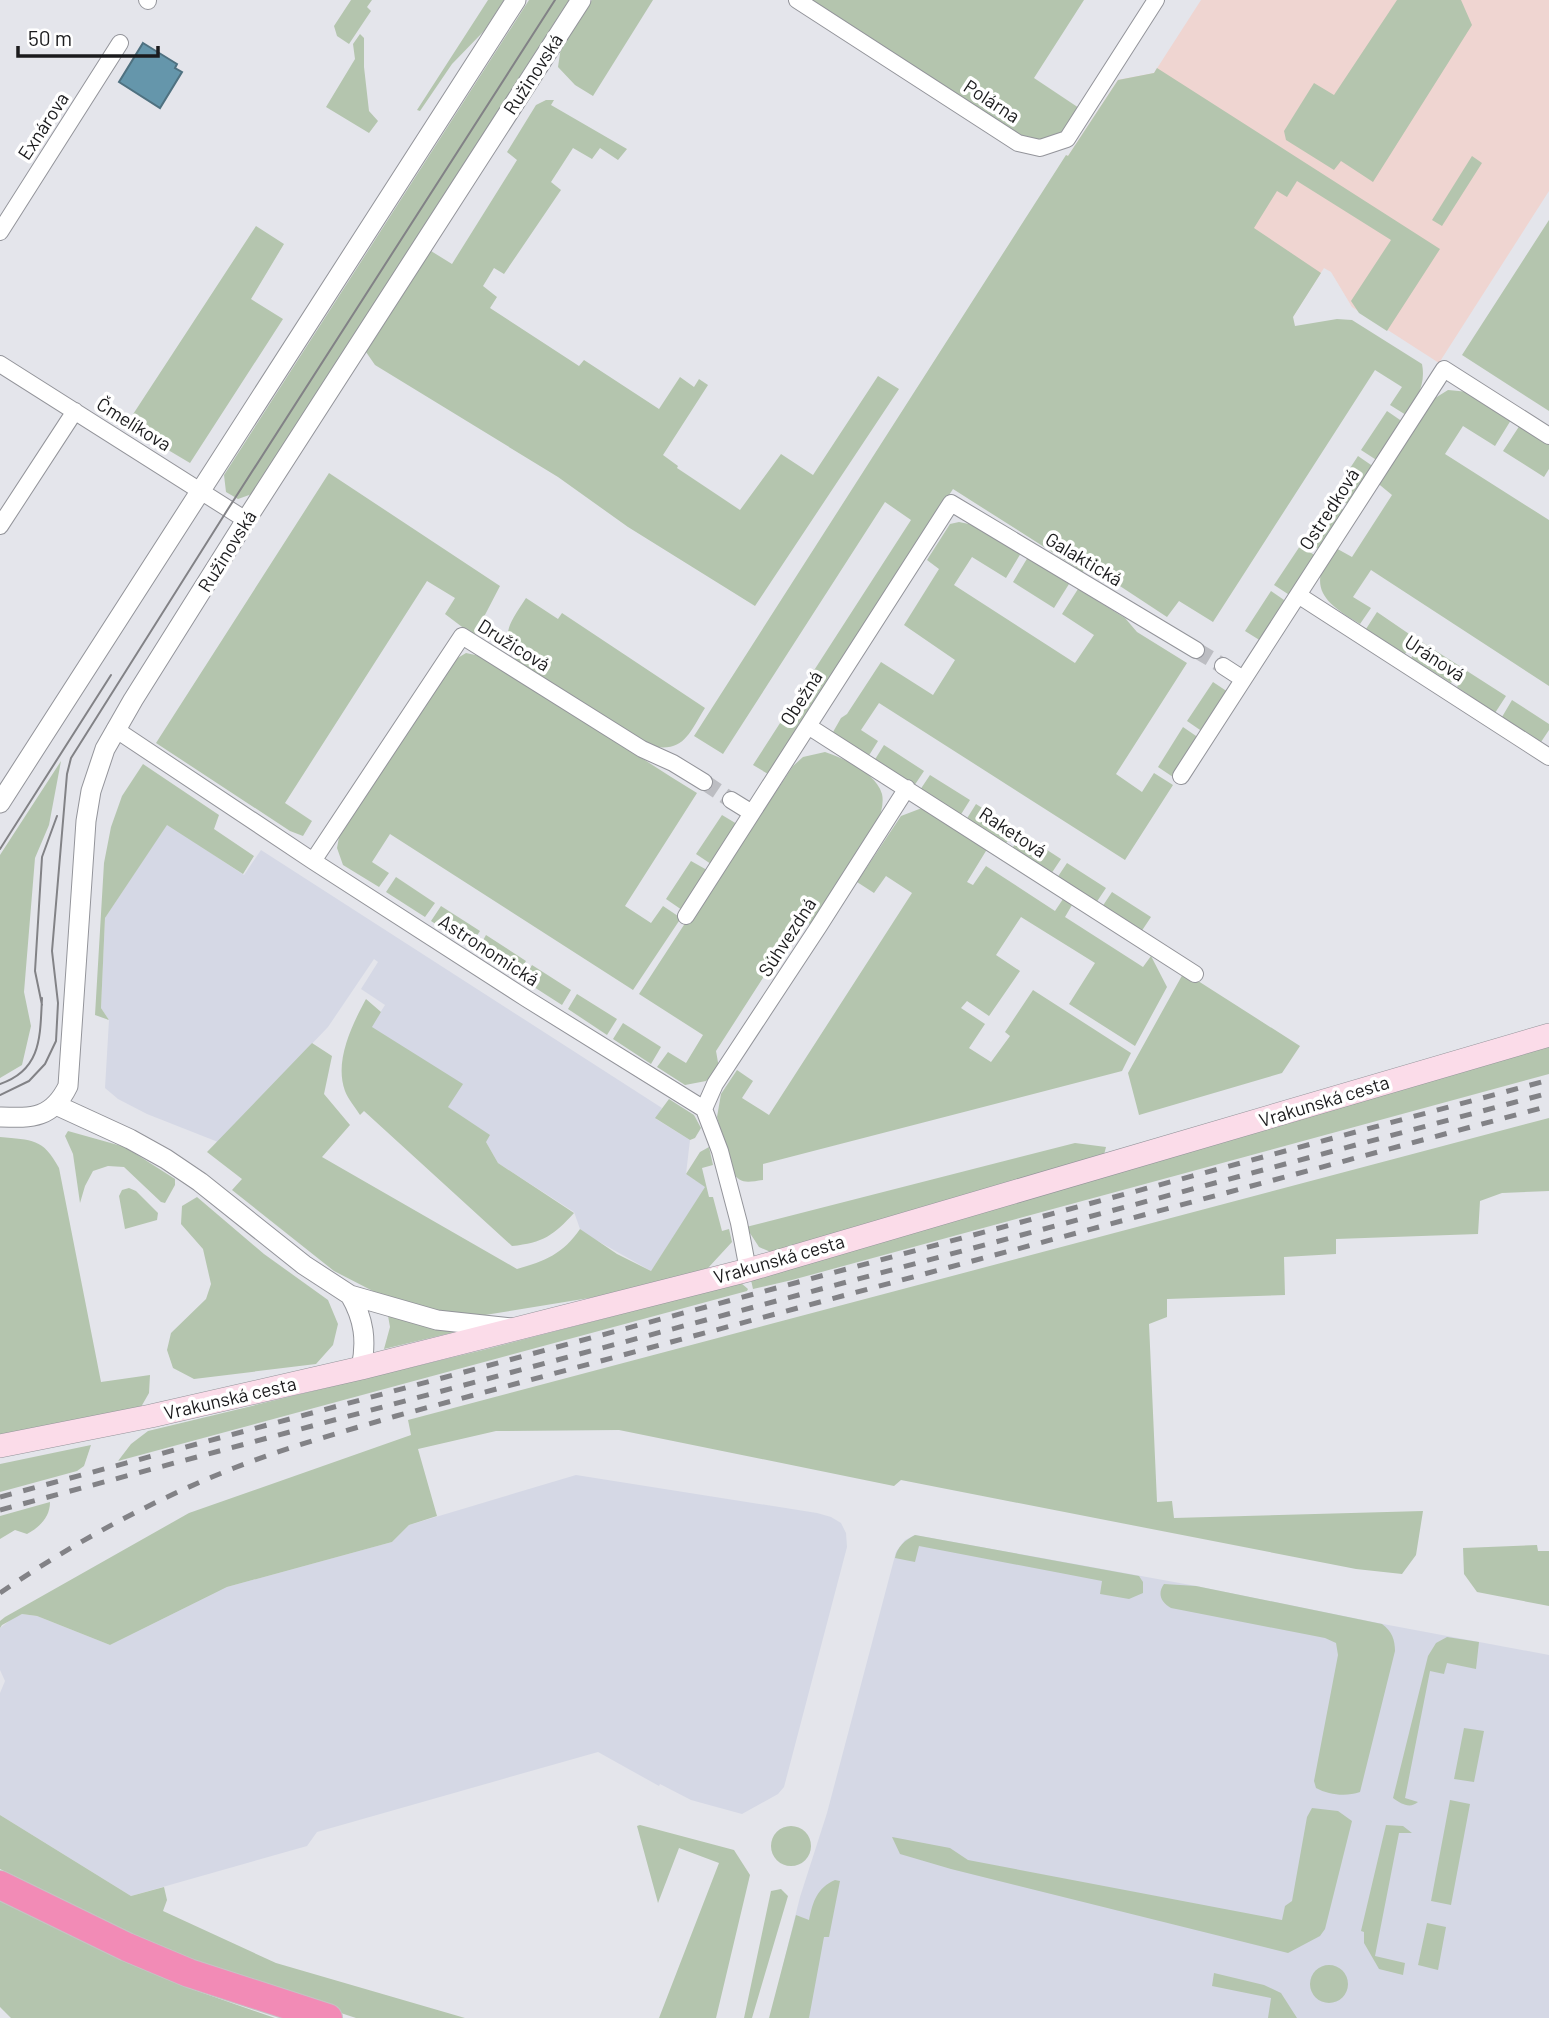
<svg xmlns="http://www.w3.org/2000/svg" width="1549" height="2018" viewBox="0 0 1549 2018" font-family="Barlow,sans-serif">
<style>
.built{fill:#d5d8e5}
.education{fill:#efd5d1}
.green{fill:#b4c5ae}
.water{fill:#6596ab;stroke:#4f7180;stroke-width:2}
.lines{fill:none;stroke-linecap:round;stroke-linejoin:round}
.minor-tunnel{stroke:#bcbdc2;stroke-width:16;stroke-dasharray:16 8;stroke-linecap:butt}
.minor-casing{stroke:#93949a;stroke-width:18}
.tertiary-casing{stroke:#93949a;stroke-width:21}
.secondary-casing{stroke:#93949a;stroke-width:24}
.motorway-casing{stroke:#c4c4c4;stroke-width:30}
.minor{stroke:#fff;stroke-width:16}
.tertiary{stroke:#fff;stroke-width:19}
.secondary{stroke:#fbdce9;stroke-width:23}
.motorway{stroke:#f28bb6;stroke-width:28}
.tram{stroke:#828286;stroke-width:2}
.rail{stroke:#828286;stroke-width:5;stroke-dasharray:12 12;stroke-linecap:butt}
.labels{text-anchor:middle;stroke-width:7;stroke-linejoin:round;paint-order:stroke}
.street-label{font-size:19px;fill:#1b1b1d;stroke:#fff}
</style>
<rect width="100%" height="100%" fill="#e4e5eb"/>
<path class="built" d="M167 824 244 875 261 850 662 1108 656 1119 690 1140 686 1174 706 1187 651 1271 587 1235 580 1229 574 1212 498 1163 486 1142 448 1107 371 1027 385 1005 361 989 378 962 374 959 328 1027 218 1142 147 1114 118 1099 105 1088 109 1020 101 1008 105 918Z
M576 1475 817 1513 831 1517 841 1523 846 1533 847 1547 784 1787 778 1794 742 1814 691 1800 660 1784 659 1786 598 1752 317 1832 307 1846 131 1896 0 1815V1693L5 1681 0 1670V1628L13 1618 22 1614 37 1616 110 1645 227 1587 392 1542 409 1525Z
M915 1535 1196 1586 1383 1624 1549 1655V2018H770L800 1897 827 1813 896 1552 905 1540Z"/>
<path class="education" d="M1201 0H1549V191L1439 363 1352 307 1331 272 1324 268 1201 460 1066 155 1068 156 1118 80 1154 73Z"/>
<path class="green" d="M351 0H372L367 7 371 11 349 44 337 36 334 26Z
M488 0H504L484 31 452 64 420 111 417 110Z
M529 0H569L252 494 238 499 226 492 224 475Z
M592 0H653L593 96 575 85 558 67 561 47Z
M807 0H1084L1034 78 1079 108C1064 133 1057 147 1025 139Z
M1397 0H1461L1472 25 1373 182 1341 161 1334 170 1286 140 1284 131 1314 83 1334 95Z
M360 34 364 38V67L369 111 378 121 369 133 326 107 355 59 353 44Z
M1157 68 1440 249 1387 331 1359 313 1351 301 1391 240 1297 181 1287 197 1277 191 1254 228 1321 273 1293 317 1295 326 1337 319 1352 320 1422 364C1426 384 1417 399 1406 415L1390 405 1402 387 1375 370 1213 622 1179 601 1167 617 1088 565 1082 573 1074 566 953 489 768 774 753 765 911 520 885 502 723 754 694 736 1066 155 1068 156 1118 80 1154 73Z
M546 100H554L551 105 627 149 618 160 600 148 592 159 573 148 551 182 561 190 504 274 494 268 483 286 497 297 490 308 579 366 584 360 659 409 680 377 694 387 699 379 708 385 663 455 678 466 677 468 740 510 781 454 813 475 878 376 899 389 755 606 628 527 558 477 375 365 366 352 431 251 452 264 517 160 507 152 536 105Z
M1472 156 1482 163 1442 226 1432 220Z
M1549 220V411L1462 355Z
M256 226 284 244 251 299 283 319 190 463 126 425Z
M1448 390 1469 392 1511 420 1495 446 1463 426 1445 454 1549 520V686L1371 570 1353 597 1371 608 1360 624C1323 602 1306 587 1334 547L1352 557 1392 495 1375 481 1424 405Z
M1387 411 1403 422 1378 461 1361 450Z
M1520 425 1549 444V469L1544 477 1503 451Z
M1358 456 1374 467 1349 505 1333 494Z
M329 473 500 586 474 636 445 614 455 598 427 581 285 803 312 821 303 836 290 831 156 743Z
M1329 500 1345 511 1320 550 1303 540Z
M959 522 979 526 1021 553 1006 578 972 557 954 585 1075 663 1094 635 1062 614 1078 589 1125 618 1137 632 1187 663 1116 774 1142 792 1154 773 1173 785 1125 860 879 703 861 730 878 741 868 757 843 742 833 732 841 718 847 714 881 662 933 695 955 660 904 625 939 569 927 560 950 524Z
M1300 546 1316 556 1291 596 1274 585Z
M1028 557 1069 584 1054 608 1013 582Z
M1271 591 1287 602 1261 641 1245 631Z
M526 598 558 619 562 613 705 708C687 737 683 754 646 745L519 665C499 635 508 626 526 598Z
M1377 612 1415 638 1405 654 1366 629Z
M1422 642 1461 667 1451 683 1411 658Z
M466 653 489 658C559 703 627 750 697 793L625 906 651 923 663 906 681 918 633 990 390 834 372 862 389 873 379 887 343 865 337 848 341 826 446 665Z
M1467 671 1506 696 1495 713 1457 687Z
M1213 682 1228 692 1203 732 1187 721Z
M1512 700 1549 724V730L1541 742 1502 717Z
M1183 727 1199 738 1173 777 1158 767Z
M884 745 924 771 914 786 874 761Z
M825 752C844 758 876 773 882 794 884 803 881 813 878 822L810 927 806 911 716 1051 719 1068 706 1081 685 1085 657 1067 668 1052 686 1063 703 1035 639 994 736 845 746 837 793 766 803 757Z
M61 761 49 825 35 858 24 992 31 1026 22 1065 0 1078V855Z
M143 764 219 815 214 829 254 856 243 874 167 825 105 918 101 1008 109 1020 95 1015 104 863 111 827 122 796Z
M930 775 970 800 960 816 920 790Z
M976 804 1015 829 1005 845 966 820Z
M922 808 989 846 967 882 973 885 986 866 1055 911 1063 899 1072 905 1065 917 1143 967 1151 956 1167 987 1135 1046 1069 1004 1095 963 1021 917 996 955 1020 971 989 1016 967 1001 961 1008 985 1024 969 1048 991 1062 1010 1036 1005 1032 1033 990 1131 1053 1122 1071 763 1164V1180C748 1182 740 1185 732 1171L717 1117 721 1094 737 1070 753 1081 742 1098 769 1115 912 893 886 876 874 893 857 882 901 816Z
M722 815 737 824 711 864 696 854Z
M1021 833 1061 859 1051 874 1012 849Z
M691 861 707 870 682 910 666 899Z
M1067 863 1106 888 1096 903 1057 878Z
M396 877 435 903 425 917 386 892Z
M1112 892 1151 917 1141 932 1102 907Z
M441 906 480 931 470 946 431 921Z
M486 935 526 961 516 976 477 951Z
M532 965 571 990 562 1005 523 980Z
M1184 972 1300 1046 1282 1073 1139 1115 1128 1073Z
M577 994 617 1019 607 1035 568 1009Z
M366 999 381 1012 372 1027 463 1084 448 1107 490 1135 486 1142 498 1163 574 1213C554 1235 543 1243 512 1246L364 1111 360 1115C355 1107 348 1099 345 1091 334 1061 352 1025 366 999Z
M623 1023 661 1047 651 1064 613 1039Z
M312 1043 332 1056 324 1094 350 1125 322 1157 517 1269C545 1261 563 1254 580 1229L617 1254 651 1271 705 1187 686 1174 700 1152 709 1147 713 1165 702 1168 709 1197H713L722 1231 729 1229 732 1242 708 1268 626 1292 485 1315 435 1313 400 1305 334 1271 232 1190 242 1179 207 1152Z
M1549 1045V1074L792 1280 753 1289 751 1280Z
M669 1099 694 1115 701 1128 695 1138 690 1140 655 1118Z
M1549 1118V1191L1502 1193 1480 1201 1478 1234 1336 1239V1254L1284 1257 1285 1295 1167 1299V1317L1149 1324 1157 1502 1172 1501 1174 1518 1423 1511 1416 1555 1402 1574 1356 1569 901 1480 894 1486 619 1430 496 1431 418 1449 437 1516 409 1525 392 1542 227 1587 110 1645 37 1616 22 1614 2 1625 0 1628V1621L5 1617 189 1513 411 1435 408 1420Z
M68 1131 125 1147 175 1179V1185L165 1203 161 1202 124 1167 108 1166 93 1171 85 1186 80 1203 73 1154 65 1136Z
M0 1137C32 1140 43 1138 59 1168L101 1382 150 1375 149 1393 141 1407 0 1437Z
M1075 1143 1106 1147 1104 1155 773 1253 759 1247 746 1227Z
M129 1188 136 1191 158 1213 157 1220 125 1229 119 1196 122 1190Z
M197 1197 264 1254 328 1300 338 1324 333 1345 316 1364 194 1379 173 1368 167 1350 171 1333 206 1299 211 1284 203 1249 181 1224 182 1206Z
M741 1283 748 1289 747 1291 118 1461 131 1444 148 1431 483 1350Z
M387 1310 459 1331 384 1349 390 1327Z
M91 1445 84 1466 77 1471 0 1492V1464Z
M50 1502C50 1517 40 1527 27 1534L15 1530 0 1539V1516Z
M915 1535 1139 1576 1143 1582V1593L1129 1599 1100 1594 1102 1581 919 1546 915 1562 895 1558C897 1547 905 1540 915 1535Z
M1537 1545 1538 1551H1549V1606L1477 1592 1464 1574 1463 1548Z
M1164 1584 1196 1586 1382 1624C1392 1631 1395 1640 1395 1651L1360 1792C1346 1797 1329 1795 1316 1788L1314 1781 1338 1655 1336 1643 1325 1638 1171 1608C1161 1602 1157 1594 1164 1584Z
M1447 1637 1479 1642 1476 1669 1447 1663 1444 1674 1430 1671 1405 1798 1418 1802C1410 1809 1401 1804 1393 1798L1428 1656 1436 1643Z
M1464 1728 1484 1731 1474 1782 1454 1779Z
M1450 1800 1470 1804 1451 1905 1431 1901Z
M1312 1808 1338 1811 1352 1821 1325 1929 1320 1936 1288 1953 951 1869 900 1854 892 1837 950 1848 968 1860 1282 1920 1285 1906 1292 1901 1307 1817Z
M0 1815 131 1896 164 1887 167 1900 163 1911 276 1963 465 2018H356L182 1961 0 1869Z
M640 1825 734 1850 750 1875 716 2018H659L719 1863 679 1848 658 1903 637 1826Z
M1386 1825 1403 1826 1412 1833H1399L1375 1956 1405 1963 1403 1975 1379 1969 1364 1943V1932L1361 1931Z
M771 1846a20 20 0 1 1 40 0a20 20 0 1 1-40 0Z
M835 1880 840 1881 829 1937H824L809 2018H769L796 1915 809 1920C813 1901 817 1888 835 1880Z
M781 1889 788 1896 752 2018H744L771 1891Z
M0 1901 126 1962 186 1987 275 2018H11L0 2007Z
M1427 1923 1446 1927 1438 1970 1418 1965Z
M1310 1984a19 19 0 1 1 38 0a19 19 0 1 1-38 0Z
M1214 1973 1264 1985 1281 1993 1297 2018H1268L1271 1998 1212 1986Z"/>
<path class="water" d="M143 43 177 64 175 68 182 72 160 108 119 82Z"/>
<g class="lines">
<path class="minor-tunnel" d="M1196 650 1223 666
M704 782 731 800"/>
<defs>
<path id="minor" d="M147 0 148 1
M797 0 1018 143 1040 148 1067 139 1156 0
M0 232 120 43
M0 364 246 520
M0 526 75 411
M1298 595 1549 757
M1223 666 1243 679
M808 726 1195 974
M115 729 313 861 527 999 704 1109 720 1151 739 1223 748 1270
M1181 776 1444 369 1549 436
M731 800 752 813
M313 861 462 636 642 749 673 763 704 782
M686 916 951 503 1196 650
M704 1109 715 1084 819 926 907 788"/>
<path id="tertiary" d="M0 803 516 0
M56 1105 130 1139 166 1159 200 1182 304 1265 350 1295 437 1320 511 1328
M0 1117C32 1118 52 1119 68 1086L86 821 91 791 105 749 133 700 246 520 581 0
M350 1295C364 1319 367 1341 361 1368"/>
<path id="secondary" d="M0 1446 151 1416 361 1368 748 1270 1549 1035"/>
<path id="motorway" d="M0 1885 127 1947 189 1973 328 2018"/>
</defs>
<use href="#minor" class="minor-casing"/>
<use href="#tertiary" class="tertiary-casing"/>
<use href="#secondary" class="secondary-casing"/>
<use href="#motorway" class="motorway-casing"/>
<use href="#minor" class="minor"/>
<use href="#tertiary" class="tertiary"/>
<use href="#secondary" class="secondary"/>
<use href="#motorway" class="motorway"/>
<path class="tram" d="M0 849 111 675
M42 1005 35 971 42 857 57 816
M0 1084C42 1070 40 1036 42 998
M0 1095 29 1081 45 1064 56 1041 58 1003 52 951 67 774 71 758 228 509 555 0"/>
<path class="rail" d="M0 1497 1549 1080
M0 1510 1549 1093
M0 1593C73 1543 151 1501 234 1468 287 1447 342 1432 396 1416L1549 1106"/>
</g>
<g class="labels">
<g class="street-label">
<text transform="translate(533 74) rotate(-57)" y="7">Ružinovská</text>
<text transform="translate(992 101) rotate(33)" y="7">Polárna</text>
<text transform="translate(43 126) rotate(-57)" y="7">Exnárova</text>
<text transform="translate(134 424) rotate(32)" y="7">Čmelíkova</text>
<text transform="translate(1329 509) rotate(-57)" y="7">Ostredková</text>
<text transform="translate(227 551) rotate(-58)" y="7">Ružinovská</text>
<text transform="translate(1084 559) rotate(31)" y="7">Galaktická</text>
<text transform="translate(514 645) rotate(32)" y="7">Družicová</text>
<text transform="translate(1435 658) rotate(33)" y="7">Uránová</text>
<text transform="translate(801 698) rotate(-57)" y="7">Obežná</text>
<text transform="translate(1013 832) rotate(33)" y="7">Raketová</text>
<text transform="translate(787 937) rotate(-57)" y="7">Súhvezdná</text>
<text transform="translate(489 950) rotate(33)" y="7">Astronomická</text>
<text transform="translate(1324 1101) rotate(-17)" y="7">Vrakunská cesta</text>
<text transform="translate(779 1259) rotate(-16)" y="7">Vrakunská cesta</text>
<text transform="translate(230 1398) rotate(-13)" y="7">Vrakunská cesta</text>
</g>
</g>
<path d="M18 46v10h140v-10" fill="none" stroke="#1b1b1d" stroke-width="3.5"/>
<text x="28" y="46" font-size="21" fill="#1b1b1d" stroke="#ffffff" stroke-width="5" paint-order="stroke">50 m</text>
</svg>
